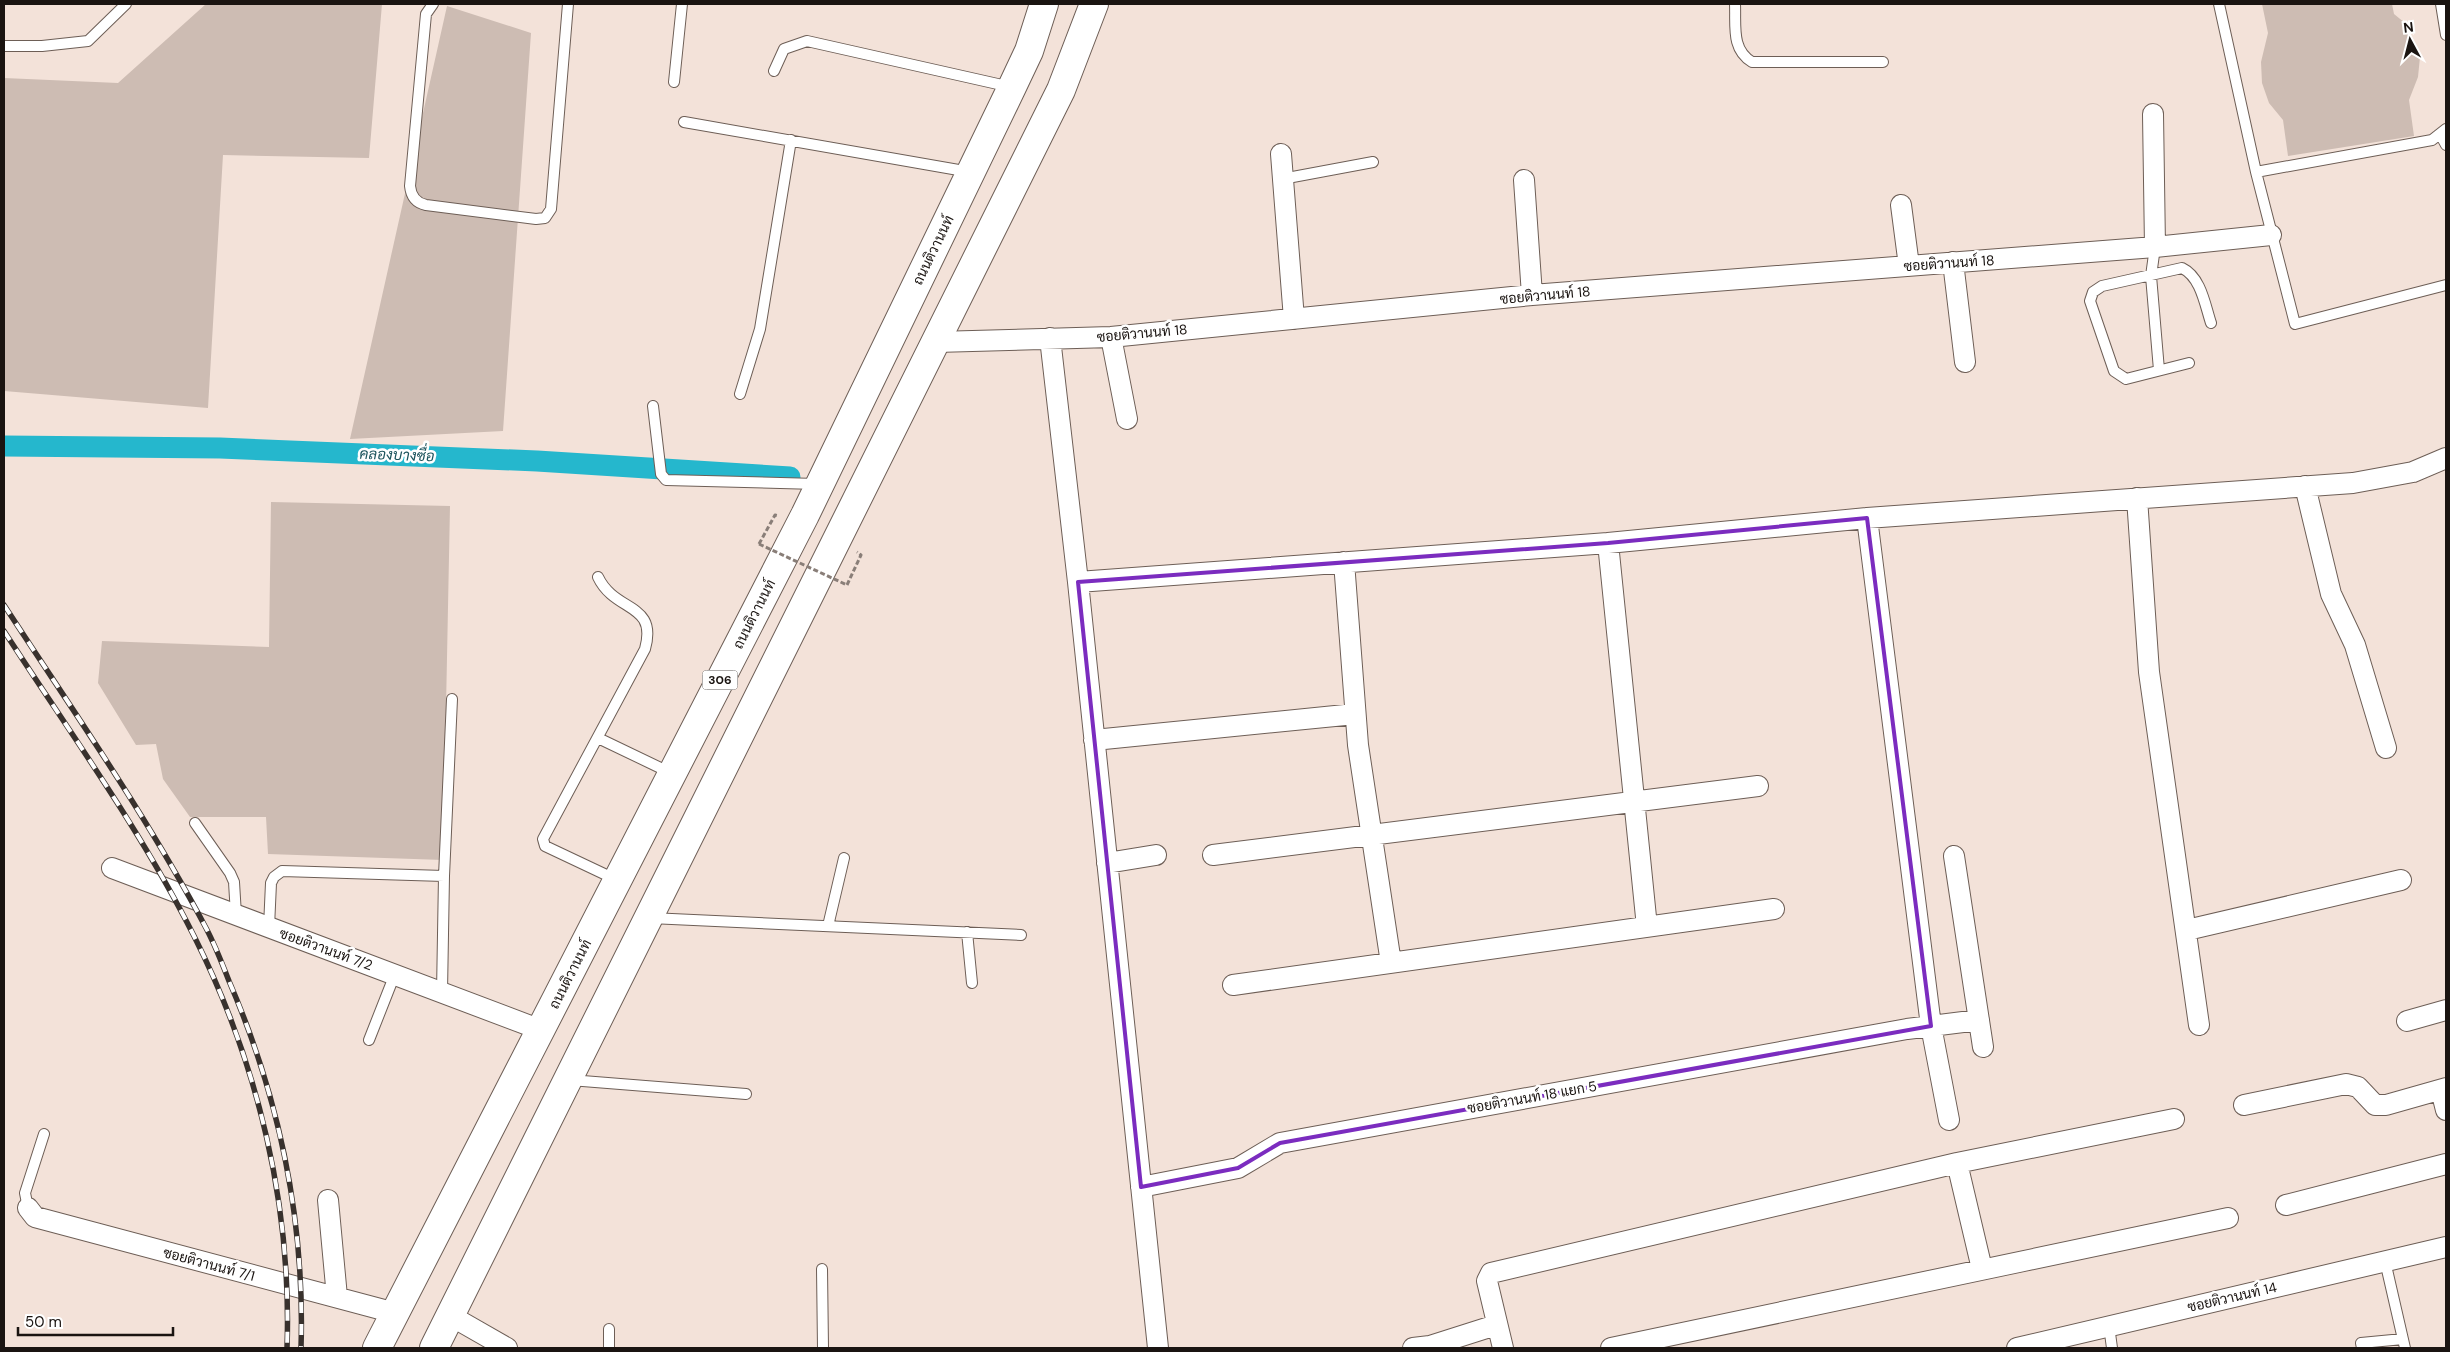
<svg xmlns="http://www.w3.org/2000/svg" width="2450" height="1352" viewBox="0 0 2450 1352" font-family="'DM Sans',Sarabun,sans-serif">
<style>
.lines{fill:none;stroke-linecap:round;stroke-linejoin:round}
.canal{stroke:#25b7cd;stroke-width:21}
.building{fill:#cdbcb3}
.service-casing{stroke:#6d5e56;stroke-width:12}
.minor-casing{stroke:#6d5e56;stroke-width:22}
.primary-casing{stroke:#6d5e56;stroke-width:30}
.path{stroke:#897e78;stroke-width:3;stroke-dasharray:5 2.5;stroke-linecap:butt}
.service{stroke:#fff;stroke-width:10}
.minor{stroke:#fff;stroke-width:20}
.primary{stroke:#fff;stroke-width:28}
.rail-casing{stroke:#38312d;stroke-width:5.5}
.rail{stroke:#fff;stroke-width:4;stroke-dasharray:11;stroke-linecap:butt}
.path-bridge{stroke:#897e78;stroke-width:3;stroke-dasharray:5 2.5;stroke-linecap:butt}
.marked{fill:none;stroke:#7b2cbf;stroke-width:4;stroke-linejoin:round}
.labels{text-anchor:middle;stroke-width:5;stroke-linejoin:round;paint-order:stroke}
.shield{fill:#fff;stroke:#5f5a58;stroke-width:1}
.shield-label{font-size:12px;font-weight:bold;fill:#1a1411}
.street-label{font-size:14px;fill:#1a1411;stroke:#fff}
.water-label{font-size:15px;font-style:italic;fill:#1b535c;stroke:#fff}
</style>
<rect width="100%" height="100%" fill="#f3e2d9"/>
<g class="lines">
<path class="canal" d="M4 446 220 448 537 461 790 477"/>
</g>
<path class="building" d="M206 4H382L369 158 223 155 208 408 4 391V78L118 83Z
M2262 4H2392L2394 14 2405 23 2420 57 2418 77 2409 100 2414 136 2288 156 2283 120 2269 103 2262 83 2261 62 2268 33Z
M447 6 531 33 503 431 350 439Z
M271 502 450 506 443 860 268 854 266 817H190L163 779 156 744 136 745 98 683 102 641 269 647Z"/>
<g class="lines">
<defs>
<path id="service" d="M433 4 426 14 410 186C411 196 416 203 426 205L536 219 545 218 551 209 568 4
M1735 4C1736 26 1731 49 1752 62H1883
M2219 4 2256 172 2295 324 2446 285
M2441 4 2446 35
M4 46H42L88 41 126 4
M774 71 784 49 807 41 1011 87
M674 82 682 4
M684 122 970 172
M2440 134 2446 145
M2256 172 2432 140 2446 129
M1282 179 1373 162
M2155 247 2151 276 2159 370
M2189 363 2126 379 2114 371 2090 301 2093 292 2102 286 2182 268C2201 277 2205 305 2211 323
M740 394 760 329 791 140
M653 406 661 474 666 480 817 484
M598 577C615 613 658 602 645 649L543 839 545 846 617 880
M598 738 671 773
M195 823 230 873 234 882 236 915
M650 918 1021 935
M828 926 844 858
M269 927 271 883 274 877 282 871 444 876
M967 932 972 983
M442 992 444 876 452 699
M369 1040 395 974
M570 1080 746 1094
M28 1208 25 1193 44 1134
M2385 1261 2405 1348
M822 1269 823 1348
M2109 1326 2112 1348
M609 1348V1329
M2362 1348 2361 1343 2403 1339"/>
<path id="minor" d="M2153 114 2155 247
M1281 154 1294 319
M1524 180 1532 295
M1901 205 1909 266
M1953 262 1965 362
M1111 337 1127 419
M1050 338 1078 582 1158 1348
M936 342 1111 337 1532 295 2155 247 2271 235
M2305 486 2331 594 2355 645 2386 748
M2137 498 2149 672 2199 1025
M1867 518 1931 1026 1949 1120
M1608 543 1647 927
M1344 562 1358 745 1391 963
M1078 582 1608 543 1867 518 2353 483 2413 472 2446 458
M1094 740 1355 714
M1213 855 1758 786
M1954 856 1983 1047
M1107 863 1156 855
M112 868 541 1030
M2187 930 2401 880
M1233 985 1774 909
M2407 1021 2446 1010
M2441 1090 2446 1110
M2244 1105 2346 1084 2358 1087 2375 1105H2386L2446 1088
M1957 1163 1982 1269
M1141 1187 1238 1168 1280 1143 1907 1029 1979 1020
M328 1200 337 1297
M2286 1205 2446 1164
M28 1208 35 1217 395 1313
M451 1316 507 1348
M1413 1348 1430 1346 1496 1325
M1503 1348 1487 1281 1491 1273 1957 1163 2174 1119
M1611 1348 2228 1218
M2017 1348 2446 1247"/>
<path id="primary" d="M377 1348 805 515 1012 87 1029 51 1044 4
M434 1348 1061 90 1094 4"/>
</defs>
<use href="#service" class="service-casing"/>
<use href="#minor" class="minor-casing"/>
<use href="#primary" class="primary-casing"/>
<path class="path" d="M759 544 775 515 779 516
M847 585 861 555 857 552"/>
<use href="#service" class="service"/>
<use href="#minor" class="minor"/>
<use href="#primary" class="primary"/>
<defs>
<path id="rail" d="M4 605C73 711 147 816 206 928 215 945 222 963 229 981 279 1097 305 1221 301 1348
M4 631C68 730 141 830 194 936 258 1063 292 1206 287 1348"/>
</defs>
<use href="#rail" class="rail-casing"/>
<use href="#rail" class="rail"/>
<path class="path-bridge" d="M759 544 847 585"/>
</g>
<path class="marked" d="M1867 518 1931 1026 1280 1143 1238 1168 1141 1187 1078 582 1608 543Z"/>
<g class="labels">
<rect class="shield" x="702.5" y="670.5" width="35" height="19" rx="4"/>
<g class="shield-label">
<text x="720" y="684">306</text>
</g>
<g class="street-label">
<text transform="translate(933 250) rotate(-64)" y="5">ถนนติวานนท์</text>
<text transform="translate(1949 263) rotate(-4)" y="5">ซอยติวานนท์ 18</text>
<text transform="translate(1545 295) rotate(-5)" y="5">ซอยติวานนท์ 18</text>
<text transform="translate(1142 333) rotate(-5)" y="5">ซอยติวานนท์ 18</text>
<text transform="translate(754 614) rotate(-63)" y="5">ถนนติวานนท์</text>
<text transform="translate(326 949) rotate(20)" y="5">ซอยติวานนท์ 7/2</text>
<text transform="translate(570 974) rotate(-63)" y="5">ถนนติวานนท์</text>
<text transform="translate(1532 1097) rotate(-10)" y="5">ซอยติวานนท์ 18 แยก 5</text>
<text transform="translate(209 1264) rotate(15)" y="5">ซอยติวานนท์ 7/1</text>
<text transform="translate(2232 1297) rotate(-13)" y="5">ซอยติวานนท์ 14</text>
</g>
<g class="water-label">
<text transform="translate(397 455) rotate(2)" y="5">คลองบางซื่อ</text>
</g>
</g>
<rect width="2450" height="1352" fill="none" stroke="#1a1411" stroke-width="10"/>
<g transform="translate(2410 40) rotate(353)" stroke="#ffffff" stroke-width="4" paint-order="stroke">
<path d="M0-4L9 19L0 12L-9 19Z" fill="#1a1411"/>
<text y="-8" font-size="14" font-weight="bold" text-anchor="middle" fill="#1a1411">N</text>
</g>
<path d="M18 1327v8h155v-8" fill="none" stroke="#1a1411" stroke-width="2.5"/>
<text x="25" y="1327" font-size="15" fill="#1a1411" stroke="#ffffff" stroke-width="4" paint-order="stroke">50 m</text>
</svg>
